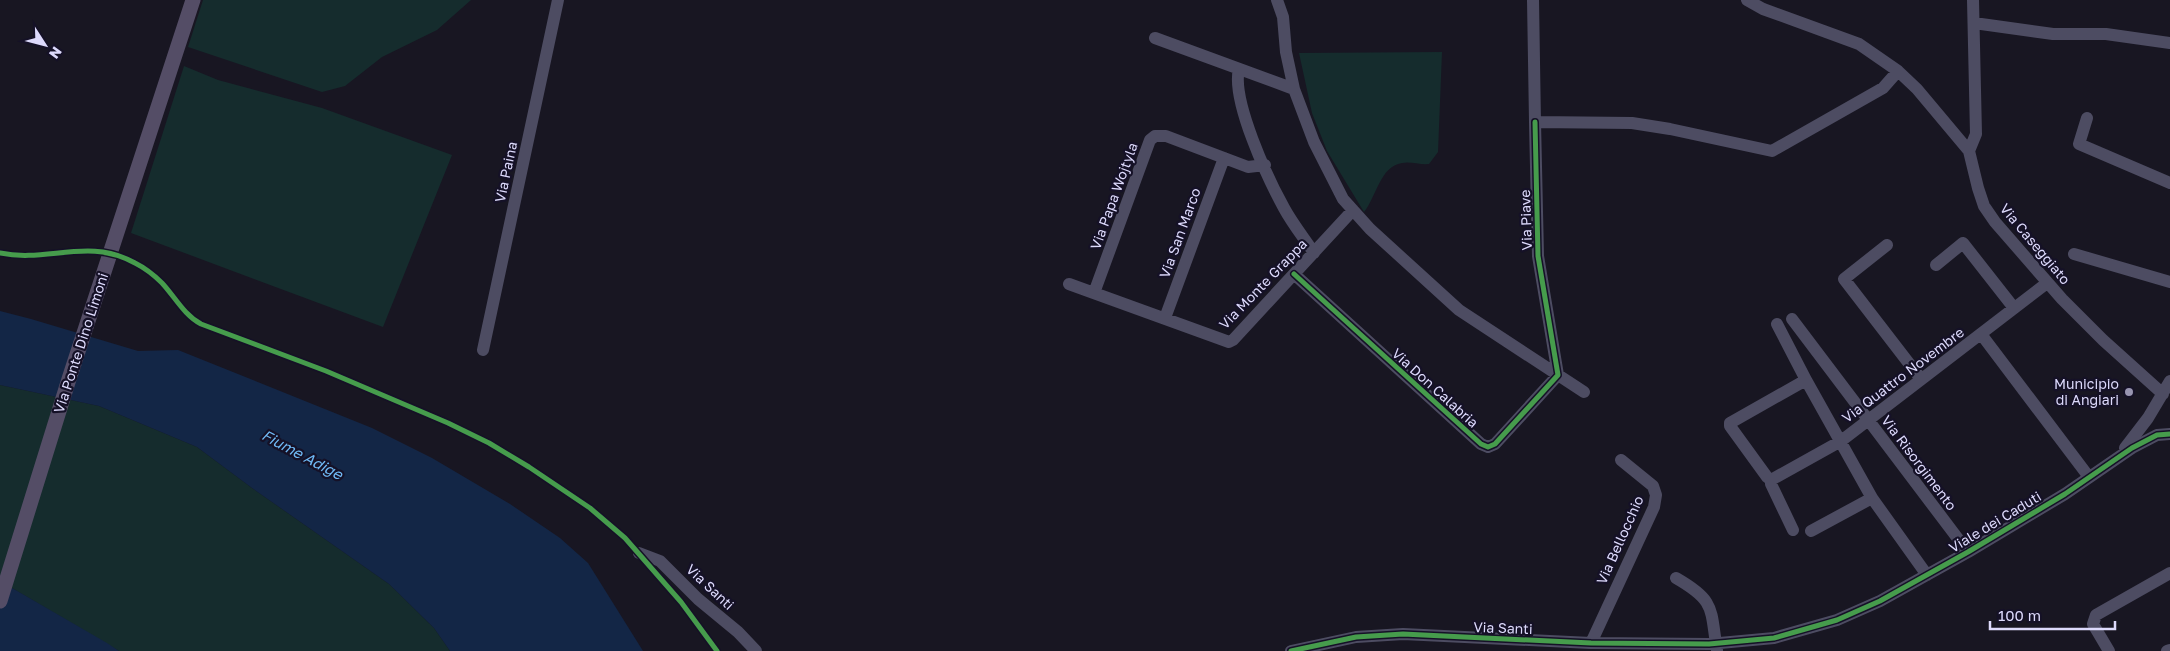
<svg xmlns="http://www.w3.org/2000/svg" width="2170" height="651" viewBox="0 0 2170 651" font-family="'Golos Text',sans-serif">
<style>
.green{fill:#152c2d}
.water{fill:#132646}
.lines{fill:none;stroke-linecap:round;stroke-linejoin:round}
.minor{stroke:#4d4c62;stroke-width:12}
.major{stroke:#544d66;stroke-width:15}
.cycleway-casing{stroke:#151127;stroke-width:8}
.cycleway{stroke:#469c4c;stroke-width:5}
.poi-dot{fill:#9895b0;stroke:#151127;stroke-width:2}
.labels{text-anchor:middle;stroke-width:4.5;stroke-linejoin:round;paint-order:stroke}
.street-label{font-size:14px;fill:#dddafc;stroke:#151127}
.poi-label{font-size:14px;fill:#dddafc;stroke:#151127;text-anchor:end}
.water-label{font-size:15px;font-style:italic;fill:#6fb9f5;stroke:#151127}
</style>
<rect width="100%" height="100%" fill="#181622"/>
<path class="green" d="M203 0H471L437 30 382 57 345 86 322 92 188 47Z
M1442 52 1438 152 1429 164C1420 165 1410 161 1402 163 1380 166 1376 198 1364 212L1327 151 1312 113 1299 53Z
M184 66 218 80 322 108 452 155 383 327 131 233Z
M0 385 99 406 197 447 252 488 389 584 434 628 450 651H119L0 581Z"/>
<path class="water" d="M0 311 31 319 138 351 178 350 372 428 432 458 510 504 560 538 588 563 643 651H450L434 628 389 584 252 488 197 447 99 406 0 385Z
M0 581 107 643 119 651H0Z"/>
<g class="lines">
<path class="minor" d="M1277 0 1283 17 1286 52 1294 89 1314 142 1343 199 1370 229 1459 310 1584 392
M1533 0 1535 122 1632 123 1670 129 1772 151 1883 88 1898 71
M1747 0 1763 9 1859 44 1898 71 1917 89 1969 151
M1973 0 1976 134 1969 151 1978 188 1984 206 1995 222 2062 299 2103 340 2163 394
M1974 23 2053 34H2106L2170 43
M1155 38 1294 89
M1239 69C1231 100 1268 179 1284 208 1292 223 1304 238 1314 253
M2087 118 2079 144 2170 183
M1887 245 1844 279 1921 379
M2074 254 2170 282
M1936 265 1963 243 2014 308
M1294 274 1481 444 1488 447 1495 444 1558 375 1538 256 1535 122
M1069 284 1229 342 1233 340 1353 210
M1094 293 1150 140 1155 136H1166L1248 167 1265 165
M1165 318 1224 158
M1792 319 1968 552
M1777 324 1806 380
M1981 334 2089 477
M483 350 558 0
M2125 448 2148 418 2170 381
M1771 480 1841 441 2047 283
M1793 530 1771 484V480L1767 477 1730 426V423L1806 380 1872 498 1927 575
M1811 531 1872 498
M639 553 660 561 698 599 738 632 756 651
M1676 578C1716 601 1710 608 1717 650
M1591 643 1654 507 1656 495 1653 486 1621 460
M1291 651 1356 637 1403 634 1591 643 1709 644 1774 638 1837 620 1880 601 1968 552 2065 494 2132 448 2157 435 2170 434
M2109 651 2093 624 2096 615 2170 573
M2167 651 2170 650"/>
<path class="major" d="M0 601 69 379 193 0"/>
<defs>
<path id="cycleway" d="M0 253C48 263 88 237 135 263 145 268 154 275 162 283 175 297 184 315 201 324L326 371 448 423 489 443 529 467 590 508 625 538 681 602 717 651
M1294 274 1481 444 1488 447 1495 444 1558 375 1538 256 1535 122
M1291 651 1356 637 1403 634 1591 643 1709 644 1774 638 1837 620 1880 601 1968 552 2065 494 2132 448 2157 435 2170 434"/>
</defs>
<use href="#cycleway" class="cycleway-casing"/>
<use href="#cycleway" class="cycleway"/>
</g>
<circle class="poi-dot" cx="2129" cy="392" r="5"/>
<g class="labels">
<g class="street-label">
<text transform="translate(506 172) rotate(-78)" y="5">Via Paina</text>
<text transform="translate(1114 196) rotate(-70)" y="5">Via Papa Wojtyla</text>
<text transform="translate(1526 220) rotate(-92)" y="5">Via Piave</text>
<text transform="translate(1180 233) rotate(-70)" y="5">Via San Marco</text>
<text transform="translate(2035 244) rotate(50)" y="5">Via Caseggiato</text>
<text transform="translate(1263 284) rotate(-46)" y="5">Via Monte Grappa</text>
<text transform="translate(81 343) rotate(-72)" y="5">Via Ponte Dino Limoni</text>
<text transform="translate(1903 375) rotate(-37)" y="5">Via Quattro Novembre</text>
<text transform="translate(1435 388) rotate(42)" y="5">Via Don Calabria</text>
<text transform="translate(1919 463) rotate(53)" y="5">Via Risorgimento</text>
<text transform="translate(1995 522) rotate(-31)" y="5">Viale dei Caduti</text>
<text transform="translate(1620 540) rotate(-66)" y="5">Via Bellocchio</text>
<text transform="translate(710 587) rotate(43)" y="5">Via Santi</text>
<text transform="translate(1503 628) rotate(2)" y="5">Via Santi</text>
</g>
<g class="poi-label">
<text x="2119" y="389">Municipio<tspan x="2119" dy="16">di Angiari</tspan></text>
</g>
<g class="water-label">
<text transform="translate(302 455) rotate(28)" y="5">Fiume Adige</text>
</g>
</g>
<g transform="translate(45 45) rotate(126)" stroke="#151127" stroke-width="4" paint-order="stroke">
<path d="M0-4L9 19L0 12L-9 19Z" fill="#dddafc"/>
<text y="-8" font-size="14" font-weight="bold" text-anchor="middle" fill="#dddafc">N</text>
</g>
<path d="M1990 621v8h125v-8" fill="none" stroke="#dddafc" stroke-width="2.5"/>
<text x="1998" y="621" font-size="15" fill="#dddafc" stroke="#151127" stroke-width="4" paint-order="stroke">100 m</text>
</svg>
